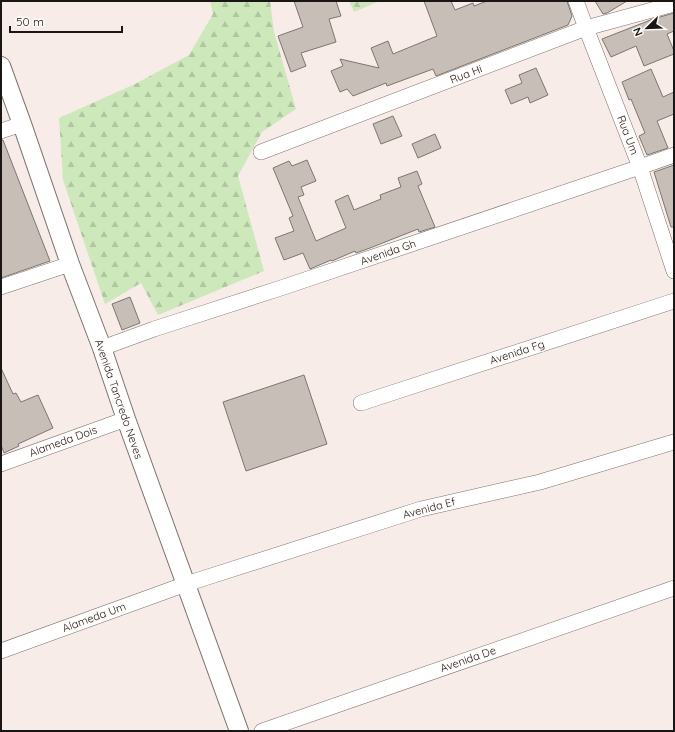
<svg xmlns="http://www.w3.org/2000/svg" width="675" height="732" viewBox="0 0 675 732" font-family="Quicksand,sans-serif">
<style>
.forest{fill:url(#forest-firs)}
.building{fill:#c6beb7;stroke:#7d766f}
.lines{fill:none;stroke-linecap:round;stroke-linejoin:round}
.minor-casing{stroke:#7d746f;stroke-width:16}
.tertiary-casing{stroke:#7d746f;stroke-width:20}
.minor{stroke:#fff;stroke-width:15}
.tertiary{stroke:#fff;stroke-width:18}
.labels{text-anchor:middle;stroke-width:3;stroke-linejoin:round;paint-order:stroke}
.street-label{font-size:11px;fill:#1a1615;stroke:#fffbf9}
</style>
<defs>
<pattern id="forest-firs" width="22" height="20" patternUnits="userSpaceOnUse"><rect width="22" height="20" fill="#cde8bb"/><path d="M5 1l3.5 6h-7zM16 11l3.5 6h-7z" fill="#afc6a0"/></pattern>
</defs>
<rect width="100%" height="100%" fill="#f7ece7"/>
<path class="forest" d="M210 1H270L274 32 296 109 262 132 238 176 264 271 158 315 141 283 105 304 63 180 59 118 135 84 189 55 213 14Z
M349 1H380L354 12Z"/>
<path class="building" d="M294 1H336L341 16 329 19 336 42 301 53 306 66 291 72 278 36 303 27Z
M424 1H451L455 10 473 3 474 6 487 1H567L572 16 568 25 436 76 433 69 387 86 386 83 353 96 347 89 340 92 331 71 343 66 340 59 379 68 371 48 388 41 393 54 437 36Z
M595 1H627L607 13 603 14Z
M674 13V31L667 34 674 51V54L644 66 636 46 611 57 602 39 653 19Z
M536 68 548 95 530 103 528 97 511 104 505 90 522 83 519 75Z
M651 69 663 97 674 92V114L657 121 668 148 647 155 639 136 645 133 631 99 629 100 622 82Z
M393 116 402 136 381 144 373 124Z
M435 134 441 148 418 158 412 144Z
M1 140H3L50 261 1 278Z
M307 160 316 181 301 187 304 195 298 197 316 241 346 228 335 201 348 195 354 210 381 199 380 195 401 187 398 178 417 171 422 184 418 186 435 227 419 232 418 229 370 248 356 253 355 251 332 261 331 260 310 269 303 253 284 260 275 238 294 231 289 218 293 216 273 168 289 161 292 166Z
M674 165V227H671L654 172Z
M130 297 140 323 122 330 112 304Z
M1 368 13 394 16 393 21 402 38 395 53 428 18 444 19 446 4 453 1 445Z
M304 375 327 444 246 471 223 402Z"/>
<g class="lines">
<defs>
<path id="minor" d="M576 1 586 28 640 167 674 271
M1 131 22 124
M261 152 586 28 674 4
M1 287 70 264
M102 348 154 329 281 288 640 167 674 155
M361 403 674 301
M1 464 126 419
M1 651 186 584 421 509 540 482 674 442
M262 731 674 588"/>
<path id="tertiary" d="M1 66 22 124 70 264 102 348 126 419 239 731"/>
</defs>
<use href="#minor" class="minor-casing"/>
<use href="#tertiary" class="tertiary-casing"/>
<use href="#minor" class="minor"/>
<use href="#tertiary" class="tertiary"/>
</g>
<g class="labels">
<g class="street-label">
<text transform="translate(466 74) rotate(-21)" y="4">Rua Hi</text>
<text transform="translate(628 135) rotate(69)" y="4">Rua Um</text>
<text transform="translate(388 252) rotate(-19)" y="4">Avenida Gh</text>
<text transform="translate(517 352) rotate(-18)" y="4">Avenida Fg</text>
<text transform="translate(119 399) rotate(71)" y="4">Avenida Tancredo Neves</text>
<text transform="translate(63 441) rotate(-20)" y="4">Alameda Dois</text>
<text transform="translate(429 508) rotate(-15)" y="4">Avenida Ef</text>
<text transform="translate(94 617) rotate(-20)" y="4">Alameda Um</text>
<text transform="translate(468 659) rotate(-19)" y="4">Avenida De</text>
</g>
</g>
<rect width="675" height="732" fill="none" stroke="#1a1615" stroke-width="4"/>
<g transform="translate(647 28) rotate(247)" stroke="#fffbf9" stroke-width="3" paint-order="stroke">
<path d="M0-3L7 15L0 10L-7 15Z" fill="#1a1615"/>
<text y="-6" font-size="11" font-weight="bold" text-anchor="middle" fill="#1a1615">N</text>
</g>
<path d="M10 26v6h112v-6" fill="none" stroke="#1a1615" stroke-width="2"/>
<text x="16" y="26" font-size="12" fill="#1a1615" stroke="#fffbf9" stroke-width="3" paint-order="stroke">50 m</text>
</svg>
